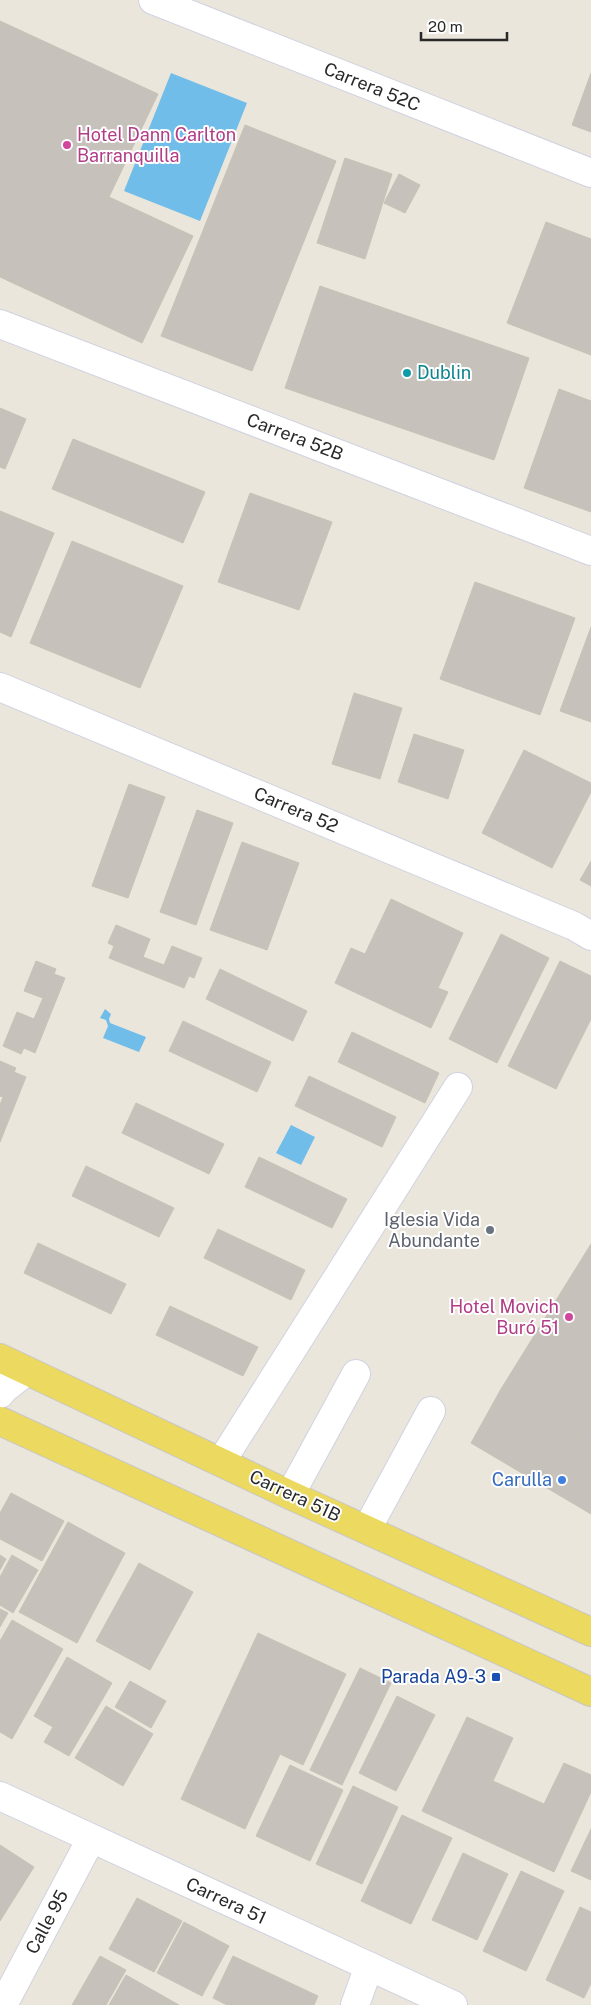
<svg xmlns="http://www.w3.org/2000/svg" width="591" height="2005" viewBox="0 0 591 2005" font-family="'Public Sans',sans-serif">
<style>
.water{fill:#71bde9}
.building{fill:#c6c2bb;stroke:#c6c2b5}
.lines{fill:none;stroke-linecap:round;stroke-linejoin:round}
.minor-casing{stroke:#d0d2e1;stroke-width:30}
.major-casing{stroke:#c7c7c7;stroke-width:30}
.minor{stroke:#fff;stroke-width:28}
.major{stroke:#ebd960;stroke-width:28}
.hotel-dot{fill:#d1479c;stroke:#fff;stroke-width:2}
.culture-dot{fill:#0f9aa8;stroke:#fff;stroke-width:2}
.worship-dot{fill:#6b7280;stroke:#fff;stroke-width:2}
.shop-dot{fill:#3f7fe0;stroke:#fff;stroke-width:2}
.transit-dot{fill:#1a4fb4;stroke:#fff;stroke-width:2}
.labels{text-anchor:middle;stroke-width:4;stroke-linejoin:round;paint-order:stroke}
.street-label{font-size:18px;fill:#292929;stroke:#fff}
.hotel-label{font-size:18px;fill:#b23c85;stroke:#fff;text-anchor:start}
.culture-label{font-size:18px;fill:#0d838f;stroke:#fff;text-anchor:start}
.worship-label{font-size:18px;fill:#5b616d;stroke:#fff;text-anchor:end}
.shop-label{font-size:18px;fill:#366cbe;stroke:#fff;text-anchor:end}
.transit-label{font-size:18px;fill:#164399;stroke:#fff;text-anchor:end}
</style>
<rect width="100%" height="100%" fill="#ebe6db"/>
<path class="water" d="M171 73 247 103 200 221 124 191Z
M105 1009 111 1014 109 1019 110 1023 146 1037 139 1052 103 1038 108 1026 106 1020 100 1018Z
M291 1125 315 1137 301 1165 276 1153Z"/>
<path class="building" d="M0 21 158 94 109 197 193 236 142 343 0 277Z
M591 73V132L572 125Z
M245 125 336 161 252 371 161 336Z
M345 158 392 174 365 259 317 243Z
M399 174 420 185 405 213 384 203Z
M546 222 591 239V355L507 323Z
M320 286 529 358 494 460 285 388Z
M559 389 591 401V512L524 488Z
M0 408 26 419 5 469 0 467Z
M73 439 205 492 183 543 52 489Z
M250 493 332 522 299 610 218 582Z
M0 511 54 533 11 637 0 632Z
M72 541 183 586 140 688 30 643Z
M475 582 575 618 540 715 440 679Z
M591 627V722L560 711Z
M354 693 402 708 380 779 332 764Z
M414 734 464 750 448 799 398 782Z
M524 750 591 783V792L552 868 482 833Z
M129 784 165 797 128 898 92 886Z
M197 810 233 823 196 925 160 912Z
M242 842 299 863 267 950 210 930Z
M591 861V886L580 880Z
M391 899 463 933 438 988 448 992 431 1028 335 983 351 948 365 954Z
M116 925 150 939 143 957 164 965 172 946 202 958 194 978 189 976 184 988 109 958 114 946 108 943Z
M501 934 549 958 497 1063 449 1039Z
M36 961 56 969 54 974 65 978 35 1053 24 1048 21 1054 3 1046 17 1012 34 1019 43 998 24 991Z
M560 961 591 976V1019L556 1089 508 1066Z
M220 969 307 1011 293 1041 206 999Z
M183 1021 271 1062 257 1092 169 1051Z
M352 1032 439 1073 425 1103 338 1062Z
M0 1061 16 1068 14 1072 26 1077 0 1142V1105L3 1097 0 1096Z
M309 1076 396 1117 382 1147 295 1106Z
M136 1103 224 1144 209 1174 122 1133Z
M259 1157 347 1199 332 1228 245 1187Z
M86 1166 174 1208 159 1237 72 1196Z
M218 1229 305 1270 291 1300 204 1258Z
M38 1243 126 1284 111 1314 24 1273Z
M591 1244V1446L501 1389Z
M170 1306 258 1347 243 1376 156 1335Z
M501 1389 591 1446V1514L471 1443Z
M11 1493 64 1521 42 1561 0 1539V1513Z
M68 1522 125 1553 77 1643 19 1612Z
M0 1555 6 1559 0 1570Z
M12 1555 38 1570 13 1613 0 1605V1577Z
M139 1563 193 1592 150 1670 96 1641Z
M0 1609 8 1613 0 1627Z
M12 1620 63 1649 12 1739 0 1732V1641Z
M258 1633 346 1674 303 1765 280 1754 245 1829 181 1799Z
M67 1657 112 1683 69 1756 44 1742 53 1727 34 1716Z
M360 1668 391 1683 342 1785 310 1770Z
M130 1681 166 1701 151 1728 115 1707Z
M397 1696 435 1715 396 1791 359 1773Z
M106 1706 153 1734 123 1786 75 1758Z
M467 1717 513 1738 493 1781 544 1804 564 1763 591 1775V1792L554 1872 422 1811Z
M290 1765 343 1790 310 1861 256 1836Z
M353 1786 398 1807 362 1884 316 1864Z
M402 1815 452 1838 411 1924 361 1901Z
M591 1829V1880L571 1871Z
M0 1845 34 1867 0 1921Z
M463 1853 508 1874 477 1940 432 1920Z
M521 1871 564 1891 526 1971 483 1951Z
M137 1898 182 1921 154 1972 109 1949Z
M580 1907 591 1912V1983L584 1998 546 1980Z
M184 1922 229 1946 202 1996 157 1973Z
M100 1956 126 1970 106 2005H72Z
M233 1956 318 1996 314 2005H227L213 1998Z
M126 1975 179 2005H109Z"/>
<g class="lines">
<defs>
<path id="minor" d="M153 0 591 173
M0 324 591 551
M0 687 574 926 591 936
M0 1394 4 1389 27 1371
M221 1462 458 1087
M290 1495 356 1374
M367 1529 431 1411
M0 1796 453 2005
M3 2005 91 1839
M355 2005 369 1966"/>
<path id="major" d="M0 1358 290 1495 591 1632
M0 1421 591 1692"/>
</defs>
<use href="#minor" class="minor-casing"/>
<use href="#major" class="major-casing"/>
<use href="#minor" class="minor"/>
<use href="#major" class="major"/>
</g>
<g class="hotel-dot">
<circle cx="67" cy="145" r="5"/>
<circle cx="569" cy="1317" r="5"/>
</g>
<circle class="culture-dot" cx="407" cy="373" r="5"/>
<circle class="worship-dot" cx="490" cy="1230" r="5"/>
<circle class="shop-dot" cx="562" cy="1480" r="5"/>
<rect class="transit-dot" x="491" y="1672" width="10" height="10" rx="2.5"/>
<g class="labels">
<g class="street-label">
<text transform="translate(372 87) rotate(22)" y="6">Carrera 52C</text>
<text transform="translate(295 437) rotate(21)" y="6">Carrera 52B</text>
<text transform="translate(296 810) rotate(23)" y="6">Carrera 52</text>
<text transform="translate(295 1496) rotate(25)" y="6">Carrera 51B</text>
<text transform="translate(226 1901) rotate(25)" y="6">Carrera 51</text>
<text transform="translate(47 1922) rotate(-62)" y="6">Calle 95</text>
</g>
<g class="hotel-label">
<text x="77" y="141">Hotel Dann Carlton<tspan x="77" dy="21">Barranquilla</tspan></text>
<text x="559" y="1313" text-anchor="end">Hotel Movich<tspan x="559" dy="21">Buró 51</tspan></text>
</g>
<g class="culture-label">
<text x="417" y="379">Dublin</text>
</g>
<g class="worship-label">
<text x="480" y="1226">Iglesia Vida<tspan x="480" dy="21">Abundante</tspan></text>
</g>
<g class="shop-label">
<text x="552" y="1486">Carulla</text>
</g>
<g class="transit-label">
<text x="486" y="1683">Parada A9-3</text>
</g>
</g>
<path d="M421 32v8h86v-8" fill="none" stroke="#292929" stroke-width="2.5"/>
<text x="428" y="32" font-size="15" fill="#292929" stroke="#ffffff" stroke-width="4" paint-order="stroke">20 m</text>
</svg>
